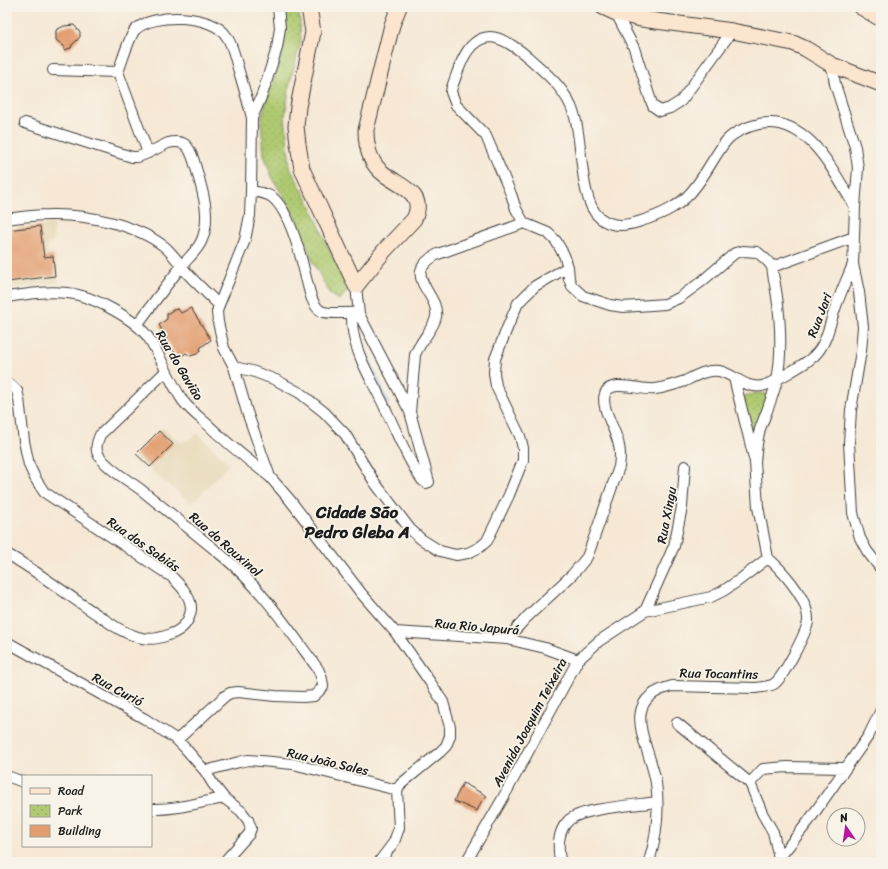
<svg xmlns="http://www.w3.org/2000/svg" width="888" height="869" viewBox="0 0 888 869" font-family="Sriracha,sans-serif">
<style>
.built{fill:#e8daba}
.park{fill:url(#park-dots);stroke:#667346}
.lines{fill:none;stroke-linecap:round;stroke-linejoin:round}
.stream{stroke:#7bb1e9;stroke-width:2.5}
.building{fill:#e29d70}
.street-casing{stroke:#3d3b38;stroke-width:12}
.secondary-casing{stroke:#3d3b38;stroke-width:17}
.street{stroke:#fff;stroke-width:10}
.secondary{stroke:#fce5cf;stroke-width:15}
.labels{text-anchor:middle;stroke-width:3.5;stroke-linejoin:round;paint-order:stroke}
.street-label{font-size:13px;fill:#1c1c1c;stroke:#f7f3e8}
.district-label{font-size:17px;font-weight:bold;fill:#1c1c1c;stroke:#f7f3e8}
</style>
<defs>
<pattern id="park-dots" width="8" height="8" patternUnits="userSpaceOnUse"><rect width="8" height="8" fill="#afca71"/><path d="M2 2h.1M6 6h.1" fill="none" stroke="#96ad61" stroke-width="1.8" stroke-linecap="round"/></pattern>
</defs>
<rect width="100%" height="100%" fill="#f7f3e8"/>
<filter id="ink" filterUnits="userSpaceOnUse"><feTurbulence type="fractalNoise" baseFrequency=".025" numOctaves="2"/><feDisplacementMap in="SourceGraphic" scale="8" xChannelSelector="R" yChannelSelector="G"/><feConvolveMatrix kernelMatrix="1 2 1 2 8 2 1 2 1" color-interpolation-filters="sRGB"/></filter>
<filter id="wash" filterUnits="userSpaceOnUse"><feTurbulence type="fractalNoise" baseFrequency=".012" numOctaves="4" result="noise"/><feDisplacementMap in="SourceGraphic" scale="16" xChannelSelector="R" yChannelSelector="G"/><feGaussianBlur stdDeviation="0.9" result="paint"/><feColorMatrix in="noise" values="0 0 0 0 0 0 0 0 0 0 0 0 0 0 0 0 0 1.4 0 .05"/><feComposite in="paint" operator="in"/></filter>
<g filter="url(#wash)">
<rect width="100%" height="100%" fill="#f6e8d5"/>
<path class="built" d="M48 223 54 224 53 243 48 244 47 253 55 254 59 283 7 289V229L46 225Z
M162 427 180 442 188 440 197 433 229 464 192 504 133 456Z"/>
<path class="park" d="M282 7H299L301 41 290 82 285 116 290 168 310 204 332 256 349 288 340 300 330 294 313 262 294 215 272 177 264 155 261 122 268 92 278 68 283 49Z
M755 393 767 394C765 406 759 421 751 430L745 409 744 396Z"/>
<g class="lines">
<path class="stream" d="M367 354 388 403"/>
</g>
<g id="blocks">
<path class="building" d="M74 25 80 32V37L72 45 71 48 64 50V46L56 40V30L64 26Z
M40 226 44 257 53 256 55 276 7 282V230Z
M191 308 211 340 201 347 200 351 197 354 190 356 186 353 178 359 159 325 167 319V314L173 310 178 309 181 313Z
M159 431 173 444 150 467 136 454Z
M463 783 487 796 481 802 477 811 454 801Z"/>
</g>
</g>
<g filter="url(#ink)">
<use href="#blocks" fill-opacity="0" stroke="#3d3b38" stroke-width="1"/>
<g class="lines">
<defs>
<path id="street" d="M278 7 280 28 277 48 262 95 252 118 251 191 250 215 245 240 219 305 217 312 218 322 224 348 234 367 247 412 270 477 290 500 361 593 395 632 430 682 443 702 450 727V736L446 746 440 752 401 784 397 790 399 828 394 842 379 862
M616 13 634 48 651 101 653 106 660 111 670 108 681 101 732 31
M832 65 835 84 855 147 858 168 855 207 853 264 859 292 863 327 861 351 851 410 849 443 853 513 860 538 867 551 881 569
M53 70 118 72
M118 72C122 62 129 37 135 30 153 12 214 14 227 37 233 46 235 58 238 68 243 85 248 101 252 118
M118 72 148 153
M25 123 132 157H138L148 153 168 143C185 139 189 146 194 161 201 187 213 216 201 242 196 252 187 259 180 268 165 287 151 306 137 325
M251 191C258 192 266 193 272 197 290 211 301 256 306 278 309 288 311 305 321 311 328 315 347 312 357 313
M7 219C21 217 35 215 49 215 86 214 136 224 165 247 173 254 180 264 187 273 197 284 208 294 219 305
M772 267 854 237
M7 297C27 294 47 291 67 293 91 295 137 319 150 340 162 359 170 382 183 401 190 410 199 417 207 424 227 443 248 460 270 477
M352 313C352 319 352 325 353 331 357 359 375 385 386 410 398 435 406 457 422 480L426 483 429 482 410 412 359 314 356 286
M234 367 252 371 276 380 300 393 324 412 345 434 375 483 410 529 421 539 440 551 456 555 468 553 480 547 487 541 509 495 523 460V448L520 436 496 386 494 373 495 359 508 326 518 303 535 286 568 267
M166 371 100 435C97 442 94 450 100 457 110 471 127 479 140 489 169 512 197 535 225 558 262 589 290 631 318 669 321 675 323 680 323 687L314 696 303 697 275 696 238 692 230 693 225 696 177 740
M7 384 11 385 17 391 19 399 24 441 29 465 35 478 44 492 172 577C180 585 192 597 191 610 189 622 182 630 171 634 161 638 149 641 138 637 123 633 111 624 98 615 68 596 39 572 7 554
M410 412 415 355C419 343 434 328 436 317 440 293 398 275 438 254L524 223
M755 462C756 451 757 440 760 429 766 413 773 397 777 380 783 350 780 309 774 279 773 276 773 271 772 267 769 261 762 256 757 252L743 251 735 253 701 282 679 298 665 304 623 307 610 305 583 296 572 286 569 279 568 267 564 255 556 241 548 233 524 223 516 209 511 194 486 136 456 105 451 92 452 87C459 69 466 38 490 37 502 37 520 50 529 58 547 74 566 89 574 114 583 139 579 200 599 217 610 227 625 226 638 222 661 215 682 206 696 186 707 172 715 155 726 141 735 131 746 127 759 124 808 114 834 173 855 207
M645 611 674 546 682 507 685 466
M395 632 507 639 545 648 578 660
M507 639 527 617 572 575 587 557 590 549 619 467C620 460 621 453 619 446 617 431 600 408 605 394 610 378 642 391 655 389 665 388 676 384 685 381 695 376 707 369 719 371 734 374 745 389 762 386 771 384 807 363 814 356 827 344 829 325 835 309 840 294 847 279 853 264
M7 642 145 719 177 740 185 748 205 771 213 784 224 798 241 811 248 820 251 828 249 834 224 862
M677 723 750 783
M205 771 239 762 248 760 272 762 293 764 397 790
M7 776 23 782
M151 809C176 810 200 802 224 798
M779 858 773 832 762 813 750 783 763 769 787 767 845 768
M466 862 503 798 578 660 599 641 645 611 711 597 723 591 738 581 768 558
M560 862C558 848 557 832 568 821 580 808 638 805 657 802
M649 862C657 835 660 811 656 783 651 747 615 700 672 686L756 688C762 687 768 687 774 684 783 678 806 633 808 622 808 619 808 615 807 612 804 595 781 569 768 558L758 507 755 462 734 378
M776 862 808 822 869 735 881 710"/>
<path id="secondary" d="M309 7 313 32 298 107 296 126 298 144 302 169 356 286 384 251 414 219C427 193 399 186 384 174 370 164 366 146 366 130L392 25 399 7
M603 7 616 13 641 19 732 31 793 43 806 49 832 65 881 84
M861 7 881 19"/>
</defs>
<use href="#street" class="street-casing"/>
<use href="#secondary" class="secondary-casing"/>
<use href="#street" class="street"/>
<use href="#secondary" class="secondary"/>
</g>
</g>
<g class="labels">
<g class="street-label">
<text transform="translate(819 315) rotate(-69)" y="5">Rua Jari</text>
<text transform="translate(180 365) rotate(59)" y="5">Rua do Gavião</text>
<text transform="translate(666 515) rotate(-79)" y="5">Rua Xingu</text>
<text transform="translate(144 544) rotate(35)" y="5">Rua dos Sabiás</text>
<text transform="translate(226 544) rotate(41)" y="5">Rua do Rouxinol</text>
<text transform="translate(477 626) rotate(5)" y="5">Rua Rio Japurá</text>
<text transform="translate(719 673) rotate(1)" y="5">Rua Tocantins</text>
<text transform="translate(118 689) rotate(29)" y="5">Rua Curió</text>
<text transform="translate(529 722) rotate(-62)" y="5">Avenida Joaquim Teixeira</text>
<text transform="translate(328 761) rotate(13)" y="5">Rua João Sales</text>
</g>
<g class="district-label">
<text x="357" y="518">Cidade São<tspan x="357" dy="20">Pedro Gleba A</tspan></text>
</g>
</g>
<rect width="888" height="869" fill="none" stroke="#f7f3e8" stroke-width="24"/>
<rect x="22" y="775" width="130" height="72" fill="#f7f3e8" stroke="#9f9d96"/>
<rect x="30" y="788" width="20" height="6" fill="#fce5cf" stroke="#9f9d96"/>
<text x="58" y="795" font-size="12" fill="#1c1c1c">Road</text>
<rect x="30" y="805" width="20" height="12" fill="url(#park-dots)" stroke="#9f9d96"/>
<text x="58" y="815" font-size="12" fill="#1c1c1c">Park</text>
<rect x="30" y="825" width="20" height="12" fill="#e29d70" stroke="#9f9d96"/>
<text x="58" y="835" font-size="12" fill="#1c1c1c">Building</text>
<g transform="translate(846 827) rotate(347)"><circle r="19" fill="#f7f3e8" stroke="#9f9d96"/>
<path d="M0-3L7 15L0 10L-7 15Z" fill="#b5179e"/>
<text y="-6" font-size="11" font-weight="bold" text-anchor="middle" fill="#1c1c1c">N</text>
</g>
</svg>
